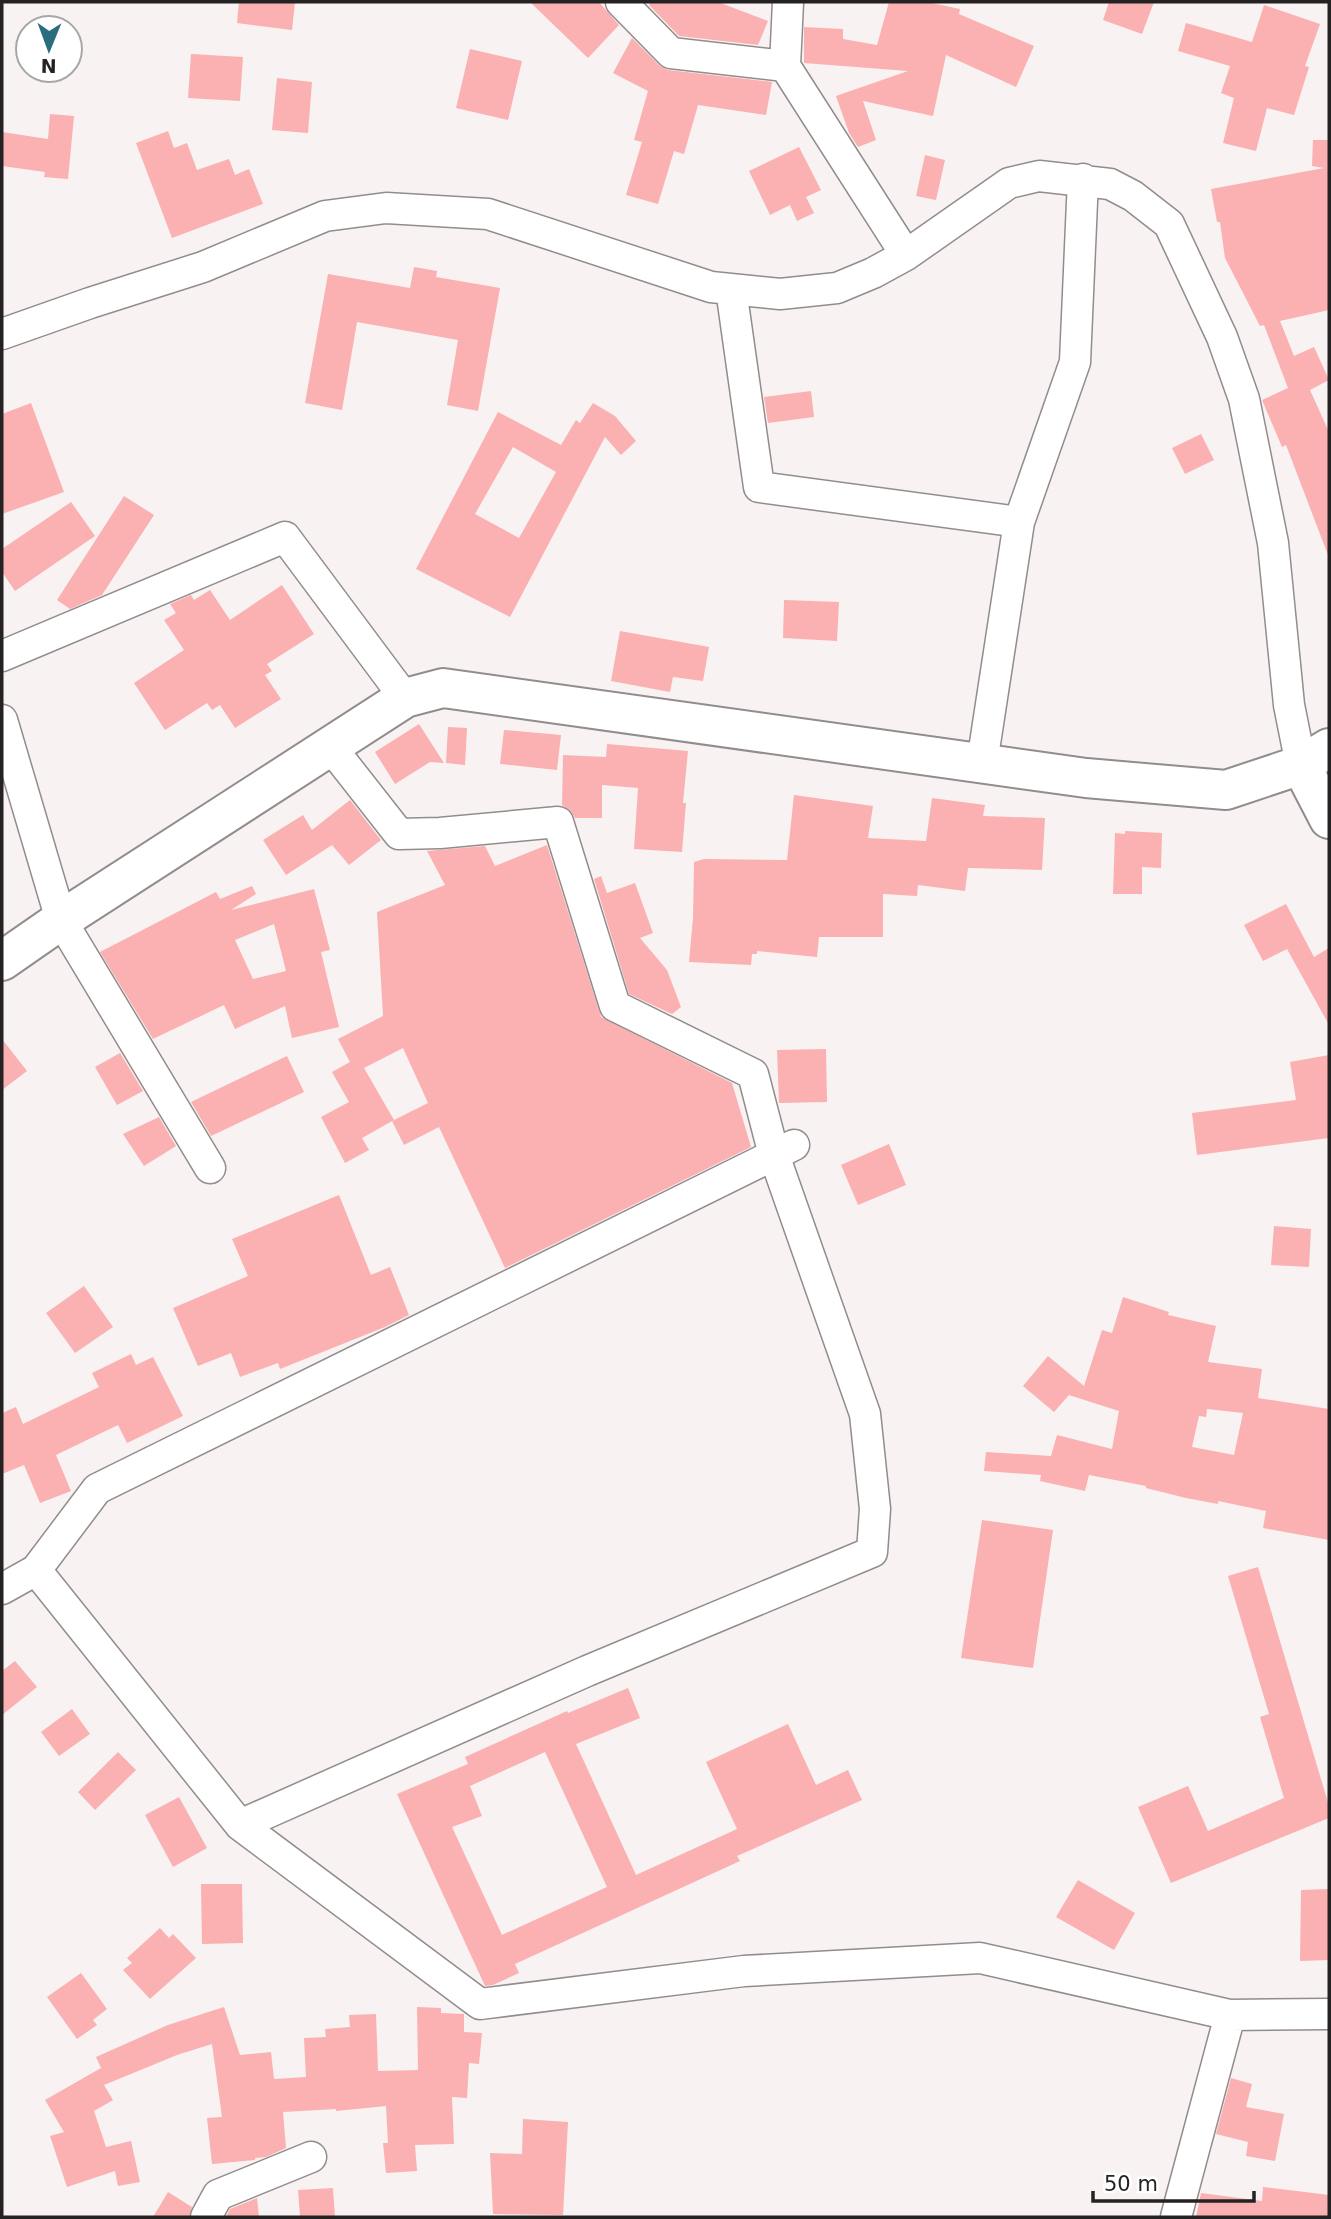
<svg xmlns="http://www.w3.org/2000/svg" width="1331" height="2219" viewBox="0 0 1331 2219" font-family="'DejaVu Sans',sans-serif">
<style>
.building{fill:#fbb0b1;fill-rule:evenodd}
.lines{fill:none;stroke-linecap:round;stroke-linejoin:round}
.minor-casing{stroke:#928c8c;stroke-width:33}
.major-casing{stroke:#928c8c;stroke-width:42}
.highway-casing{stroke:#928c8c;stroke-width:42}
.minor{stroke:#fff;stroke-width:30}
.major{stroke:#fff;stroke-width:38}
.highway{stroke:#fff;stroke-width:38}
</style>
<rect width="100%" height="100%" fill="#f9f2f2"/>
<path class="building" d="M239 2H295L292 30 237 23Z
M530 2H599L619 25 588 58Z
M651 2H718L768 21 758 45 679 36 649 5Z
M889 2H927L960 9 959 14 1034 46 1016 87 946 55 933 116 863 101 876 140 858 147 849 133 836 96 908 71 804 63V27L843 29V39L877 45Z
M1109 2H1154L1142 34 1103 20Z
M1264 5 1320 24 1305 66 1309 67 1294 115 1267 108 1256 151 1223 143 1234 98 1221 93 1230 66 1178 51 1186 23 1252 42Z
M632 38 659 65 668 70 772 82 766 115 698 105 684 154 674 151 658 204 626 195 642 142 634 140 648 91 613 73Z
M470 49 522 61 508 120 456 108Z
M191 54 243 57 240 101 188 98Z
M277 78 312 82 308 133 272 130Z
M50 114 74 116 68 179 44 177 45 172 2 166V132L48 139Z
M168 131 174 148 187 143 197 170 229 159 235 175 249 169 263 204 172 238 136 143Z
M1313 140H1329V310L1280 321 1294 356 1314 347 1329 380 1310 390 1329 432 1328 555 1286 445 1282 447 1262 400 1288 388 1264 325 1260 326 1225 258 1220 222H1217L1211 189 1324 168 1312 166Z
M799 147 821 190 806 197 814 213 797 221 790 205 770 215 749 171Z
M925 155 945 160 936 200 916 196Z
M414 267 437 271 436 277 500 288 478 411 447 405 458 340 357 322 342 410 305 403 328 274 410 288Z
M811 391 814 417 768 423 764 397Z
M31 403 64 492 2 514V414Z
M593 403 615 416 636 441 621 455 605 437 510 617 416 569 498 412 561 445 576 420 580 423ZM513 447 556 472 519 538 475 514Z
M1201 434 1214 460 1185 474 1172 448Z
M124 496 154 515 102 595 70 609 57 600Z
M71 502 95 536 15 591 2 572V549Z
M282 585 314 634 267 664 272 671 265 675 281 699 235 728 220 705 212 710 207 703 165 730 134 683 184 650 164 620 176 613 170 604 191 595 194 600 210 590 230 620Z
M784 600 839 602 837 641 783 638Z
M620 631 709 647 703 681 673 677 670 692 611 681Z
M419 724 444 763 430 762 395 784 375 752Z
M448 727 467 728 465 765 446 763Z
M504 730 561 735 557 770 500 764Z
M607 744 688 751 683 803H686L682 852 634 849 638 788 602 785V818H575L570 810 562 805 563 755 606 757Z
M794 795 873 806 868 838 926 841 932 798 985 805 983 816 1045 818 1042 870 968 868 965 891 918 885 917 896 883 894V937H819L817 957 757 951V954H752L751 965 689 962 693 918 694 862 704 859 787 860Z
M350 800 381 840 349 865 332 845 286 875 263 840 303 815 312 830Z
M1125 831 1162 833 1161 868 1142 867V894H1113L1115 833 1125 834Z
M547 845 601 1017 732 1083 751 1147 505 1268 439 1127 404 1145 392 1121 428 1103 403 1048 364 1068 394 1120 362 1138 369 1150 345 1163 321 1117 349 1102 332 1072 350 1062 338 1039 383 1016 377 912 445 885 427 851 485 846 495 866Z
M601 876 607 893 635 883 653 933 640 938 667 970 681 1007 672 1014 629 994 594 879Z
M252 886 256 894 231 910 314 889 330 950 321 952 339 1027 292 1038 285 1006 235 1029 224 1005 153 1039 100 952 216 892 220 899ZM274 924 286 971 253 979 235 940Z
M1286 904 1314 957 1329 948V1025L1287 949 1263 961 1244 925Z
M2 1039 27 1071 2 1090Z
M826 1049 827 1102 779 1103 777 1050Z
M120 1053 143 1091 117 1105 95 1067Z
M1329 1055V1138L1197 1155 1192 1113 1296 1100 1290 1062Z
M287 1056 304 1092 211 1136 191 1102Z
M159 1117 176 1146 144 1166 123 1134Z
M889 1144 906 1185 858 1205 841 1165Z
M339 1195 371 1275 390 1267 409 1315 385 1327 280 1369 278 1363 240 1377 231 1353 198 1366 173 1308 248 1276 232 1239Z
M1274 1226 1311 1229 1309 1267 1271 1265Z
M84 1286 113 1327 75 1353 46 1313Z
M1123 1297 1169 1312 1168 1315 1216 1326 1208 1362 1262 1369 1258 1398 1329 1409V1540L1263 1528 1266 1511 1218 1501V1504L1186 1498 1146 1488V1486L1089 1475 1085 1491 1040 1481 1041 1475 984 1471 986 1452 1051 1456 1057 1435 1112 1449 1119 1411 1069 1395 1054 1412 1023 1386 1048 1356 1084 1386 1102 1330 1112 1333ZM1207 1409 1243 1413 1234 1455 1192 1447 1199 1416 1206 1417Z
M131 1354 136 1365 153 1357 183 1416 127 1443 118 1425 56 1455 71 1491 40 1503 24 1465 2 1474V1413L16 1407 23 1424 99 1387 92 1373Z
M982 1520 1053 1530 1033 1668 961 1658Z
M1258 1567 1329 1806V1818L1171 1883 1138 1807 1188 1786 1208 1831 1284 1798 1260 1717 1269 1714 1228 1576Z
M15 1661 37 1687 2 1715V1671Z
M628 1688 640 1718 576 1744 636 1875 737 1829 706 1762 788 1724 816 1785 848 1770 862 1800 737 1856 740 1861 515 1964 519 1973 493 1985 485 1986 397 1794 468 1764 465 1757 567 1711 568 1713ZM545 1752 607 1887 502 1935 452 1827 482 1816 470 1786Z
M72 1709 90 1734 59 1756 41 1732Z
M118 1752 136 1770 95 1810 78 1792Z
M179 1797 207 1848 173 1867 145 1815Z
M1078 1880 1135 1913 1114 1950 1056 1917Z
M201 1884H242L243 1943 202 1944Z
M1329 1889V1960L1300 1961 1301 1890Z
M160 1928 169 1938 173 1934 196 1958 150 1999 123 1970 132 1963 127 1958Z
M81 1973 107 2009 93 2020 97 2025 77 2039 47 1997Z
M224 2007 240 2055 271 2052 274 2079 306 2077 304 2038 326 2037 325 2029 350 2027 349 2015 376 2014 378 2071 418 2070 417 2007 441 2008V2013L464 2014V2032L482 2033 479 2064 469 2063 467 2098 452 2097 454 2144 415 2145 417 2171 386 2173 383 2143H388L386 2106 336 2111V2109L283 2112 286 2148 266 2157 255 2158V2160L212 2164 207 2118 222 2117 212 2044 177 2055 104 2085 113 2100 94 2111 106 2147 131 2141 140 2182 118 2186 115 2171 67 2187 50 2136 64 2132 45 2100 101 2068 96 2057 168 2025Z
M1231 2078 1252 2084 1246 2107 1284 2114 1275 2161 1246 2156 1248 2142 1216 2134Z
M523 2119 568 2122 563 2215 493 2214 490 2153 522 2154Z
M1263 2187 1329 2195V2217H1196L1201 2193 1262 2201Z
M333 2188 335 2217H300L298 2190Z
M168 2192 192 2207 189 2217H153Z
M257 2198 259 2217H226L230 2209Z"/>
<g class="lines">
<defs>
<path id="minor" d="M621 2 671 53 785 66
M788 2 785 66 906 255
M731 289 759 487 1019 522
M2 334 90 303 203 267 325 216 386 208 488 214 711 287 780 294 837 288 873 273 906 255 1009 183 1039 176 1110 184 1133 196 1169 224 1222 337 1244 399 1273 543 1289 705 1301 765
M2 656 285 537 405 698
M2 720 61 920 210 1168
M982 763 1019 522 1075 362 1083 179
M36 1570 240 1825 480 2004 744 1971 980 1958 1230 2015 1329 2014
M2 1589 36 1570 97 1489 794 1145
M240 1825 587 1671 872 1552 875 1509 865 1414 774 1155 753 1074 615 1006 558 822 440 833 399 834 330 746
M206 2217 218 2195 311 2157
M1176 2217 1230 2015"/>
<path id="major" d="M2 961 61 920 405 698 443 688 1086 778 1226 790 1301 765"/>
<path id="highway" d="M1329 748 1301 765 1329 819"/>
</defs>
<use href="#minor" class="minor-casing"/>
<use href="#major" class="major-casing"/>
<use href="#highway" class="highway-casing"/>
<use href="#minor" class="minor"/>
<use href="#major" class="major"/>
<use href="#highway" class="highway"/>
</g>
<rect width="1331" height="2219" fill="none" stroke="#242222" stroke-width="7"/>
<g transform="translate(49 49) rotate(181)"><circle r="33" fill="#ffffff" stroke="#a7a7a7" stroke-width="2"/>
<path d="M0-5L12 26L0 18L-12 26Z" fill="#2a6d7e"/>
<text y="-10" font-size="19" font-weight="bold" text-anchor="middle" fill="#242222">N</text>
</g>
<path d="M1093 2191v10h161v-10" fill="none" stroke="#242222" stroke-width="3.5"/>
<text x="1104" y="2191" font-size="21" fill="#242222" stroke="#ffffff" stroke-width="5" paint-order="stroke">50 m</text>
</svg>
